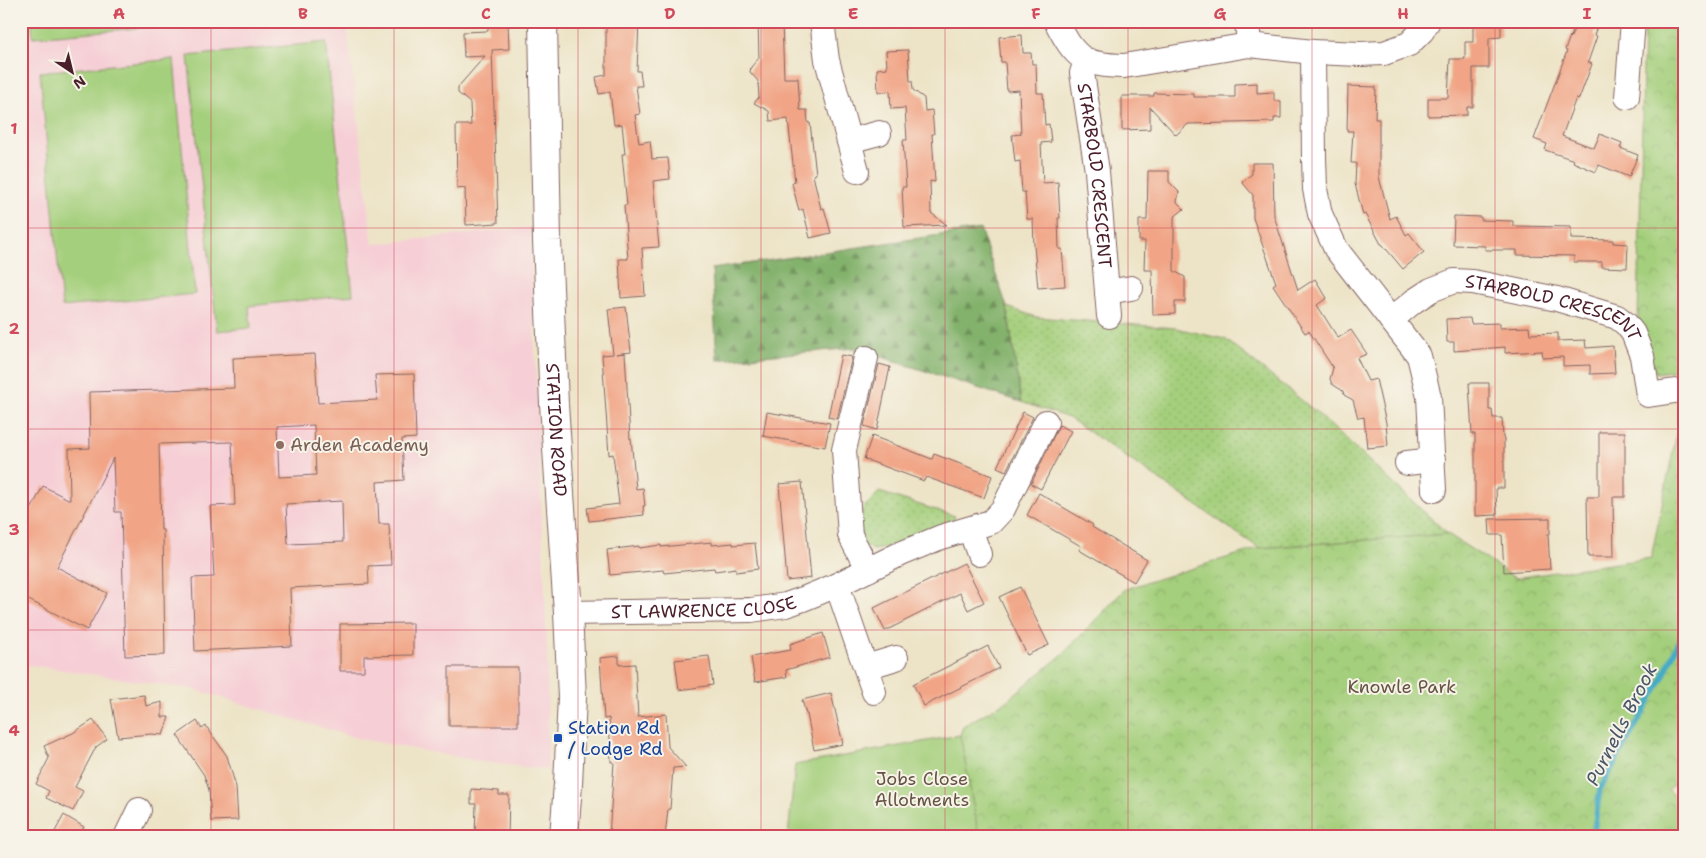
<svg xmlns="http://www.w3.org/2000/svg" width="1706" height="858" viewBox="0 0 1706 858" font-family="'Shantell Sans',sans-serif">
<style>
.built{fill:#f6cfd6}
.grass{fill:url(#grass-dots);stroke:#777754}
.forest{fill:url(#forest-firs);stroke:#66684c}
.park{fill:url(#park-crowns);stroke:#777754}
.garden{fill:#a4cf7c;stroke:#777754}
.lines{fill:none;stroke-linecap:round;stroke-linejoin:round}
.stream{stroke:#45abc5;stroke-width:5.5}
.building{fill:#f1a586;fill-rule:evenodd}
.minor-casing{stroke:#836462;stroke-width:26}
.major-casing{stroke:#836462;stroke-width:30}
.minor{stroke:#fff;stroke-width:24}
.major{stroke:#fff;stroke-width:28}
.grid{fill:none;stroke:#d1495b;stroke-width:1;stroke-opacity:0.55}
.education-dot{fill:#8d6e63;stroke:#f7f3e8;stroke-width:2}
.transit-dot{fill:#1a4fb4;stroke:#f7f3e8;stroke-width:2}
.labels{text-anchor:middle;stroke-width:4;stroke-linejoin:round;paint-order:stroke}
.street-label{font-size:18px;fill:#4a1f2b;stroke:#f7f3e8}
.education-label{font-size:18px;fill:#785e54;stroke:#f7f3e8;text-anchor:start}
.park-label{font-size:18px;fill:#655443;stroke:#f7f3e8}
.transit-label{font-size:18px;fill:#164399;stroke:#f7f3e8;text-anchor:start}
.water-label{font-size:19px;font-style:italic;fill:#485769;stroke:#f7f3e8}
.neatline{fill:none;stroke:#d1495b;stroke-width:2}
.grid-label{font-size:16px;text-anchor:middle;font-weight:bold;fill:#d1495b}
</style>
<defs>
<pattern id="grass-dots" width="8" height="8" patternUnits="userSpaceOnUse" patternTransform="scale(1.25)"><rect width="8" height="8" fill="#a4cf7c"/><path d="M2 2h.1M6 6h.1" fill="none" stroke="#8fb16b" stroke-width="1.8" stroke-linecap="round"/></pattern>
<pattern id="forest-firs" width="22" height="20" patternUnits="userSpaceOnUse" patternTransform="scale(1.25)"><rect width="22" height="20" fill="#83b26c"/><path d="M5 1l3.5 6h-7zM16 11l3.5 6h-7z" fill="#6d9059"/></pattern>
<pattern id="park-crowns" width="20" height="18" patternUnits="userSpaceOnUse" patternTransform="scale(1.25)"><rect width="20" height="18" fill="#a4cf7c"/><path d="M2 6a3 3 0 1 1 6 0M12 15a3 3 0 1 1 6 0" fill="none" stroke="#8fb16b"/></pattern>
</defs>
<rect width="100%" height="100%" fill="#f7f3e8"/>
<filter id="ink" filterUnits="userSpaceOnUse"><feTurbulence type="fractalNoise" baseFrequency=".02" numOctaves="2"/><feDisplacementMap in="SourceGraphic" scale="10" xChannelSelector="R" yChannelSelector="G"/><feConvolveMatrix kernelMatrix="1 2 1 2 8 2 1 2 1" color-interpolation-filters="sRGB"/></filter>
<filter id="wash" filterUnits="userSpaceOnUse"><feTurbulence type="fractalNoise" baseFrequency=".0096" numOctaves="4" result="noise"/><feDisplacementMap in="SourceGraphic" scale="20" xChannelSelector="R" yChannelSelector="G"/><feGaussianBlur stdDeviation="1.12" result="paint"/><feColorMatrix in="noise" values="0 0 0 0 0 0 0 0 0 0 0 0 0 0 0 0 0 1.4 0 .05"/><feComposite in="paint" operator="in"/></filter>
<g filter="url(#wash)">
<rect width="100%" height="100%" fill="#ede4c7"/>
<path class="built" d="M21 21H346L373 244 530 227 547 647 548 770 483 762 360 739 192 689 21 664Z"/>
<path class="grass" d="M1007 307 1036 317 1175 328 1225 339 1315 411 1448 534 1259 548 1069 418 1021 402Z
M879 492 955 516 952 523 902 543 875 550 864 546 856 520 866 505Z"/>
<path class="forest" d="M980 229 1007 307 1021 402 854 348 717 360 712 269Z"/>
<path class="park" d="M1644 21H1685V776L1668 789 1685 808V837H979L960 735 963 726 1005 702 1063 654 1125 589 1259 548 1448 534 1515 578 1651 558 1678 427 1677 370 1656 373 1638 324Z"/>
<path class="garden" d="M31 21H222L33 37Z
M326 42 353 295 249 306 251 328 217 331 188 56Z
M174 59 195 294 62 307 40 72Z
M960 735 979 837H788L795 765Z"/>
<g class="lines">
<path class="stream" d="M1593 837 1600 789 1662 679 1685 628"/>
</g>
<g id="blocks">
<path class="building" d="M488 21H508L509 49 492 50 498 223 466 225 465 188 457 189 456 125H471L470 103 458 93V87L485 56 464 57 463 32 488 31Z
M606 21H639L637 71H640L642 86H636L640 114 635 115 639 143 650 141 652 159 668 158 670 179 653 181 659 247 642 248 645 296 621 298 619 259H628L624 205H627L622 154H625L622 124 614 125 610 92 599 94 596 77 606 75Z
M758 21H782L784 78H798L800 110H807L808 123H810L816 174 813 175 821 209 824 208 831 233 810 238 803 209 799 211 792 183 795 182 788 119 770 121 769 111 754 103 759 97 758 81 750 72 751 67 759 58Z
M1473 21H1501V37L1489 38V68H1473V107H1467V115L1428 116V98H1448L1450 59H1465V42H1473Z
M1577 21H1599L1594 35 1597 36 1588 62 1592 64 1579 99 1576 98 1562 136 1594 148 1600 134 1622 143 1620 148 1638 155 1629 177 1599 165 1596 172 1573 162 1574 160 1545 150 1547 144 1534 139 1567 51 1565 50 1570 36 1571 37Z
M1022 35 1023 53H1031L1032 64H1036L1037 93H1043L1045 125 1049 124 1051 142 1041 143 1043 183 1058 182 1060 218H1058L1059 249H1062L1065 286 1038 288 1034 246 1033 219H1027L1025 192H1022L1020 161 1015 162 1012 135 1021 134 1019 90 1007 91 1005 62H1001L999 37Z
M908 50 910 81H912L913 90 924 98 925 111 932 110 934 134H932L935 182 930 181 931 213 947 225 904 227 902 187H906L903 140H907L905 108 891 109 890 91 878 92 877 69 887 68 886 51Z
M1257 83V93L1274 92V101H1281V118H1274V122L1188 124 1176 135 1150 107V129L1122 130V96H1154V93L1194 94V97H1235V84Z
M1348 86 1376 87 1375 119H1379V177L1390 219 1396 216 1406 235 1409 233 1424 252 1403 269 1382 244H1381L1365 214 1363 215 1355 184 1356 163H1351L1353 131H1347Z
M1252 163H1273L1274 216 1298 290 1315 279 1327 298 1317 305 1338 338 1351 330 1367 354 1357 358 1368 381 1376 379 1386 423 1388 446 1367 448 1364 417 1358 418 1353 400 1344 395 1343 391 1332 384 1330 379 1333 368 1309 331 1305 333 1273 285 1276 283 1253 218V195L1242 182 1252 174Z
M1148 171H1169V182L1179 192 1177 202 1184 209 1174 217V271L1185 277V302H1175V314L1153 315 1152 270H1144L1145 241H1139V220H1147Z
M1454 216 1481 217V220L1513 221V226L1571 227V239L1613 240V243L1628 244 1627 268 1602 267V262H1574V256L1517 255V250H1485V246L1453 245Z
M626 307 631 352 616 354 625 353 630 439 631 438 636 489 643 488 645 506H643L644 515 589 521 587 508 619 504 613 454 609 455 602 355 613 354 608 309Z
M1470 318 1471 324 1500 323V328L1529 327 1530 334 1558 333V341L1585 340 1586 348 1613 346 1615 373 1590 374V365L1563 366V357L1543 358 1542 351 1505 353V347L1454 351V342H1447L1446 319Z
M315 354 318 403 377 400 375 375 414 374 416 438 402 439 404 480 377 482 379 524H389L391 565 368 566 369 584 290 588 292 646 195 651 192 578 214 577 210 506 235 505 232 442 159 444 161 530H163L165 655 125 656 121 512H115L113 458 57 567 107 593 87 630 21 596V529L43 486 70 500 69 449 90 448 89 392 234 388 233 358ZM314 425 316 475 279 477 277 427ZM342 501 343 542 288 544 286 504Z
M841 355 852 357 837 419 828 417Z
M879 364 890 367 877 430 864 426Z
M1469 383H1489V410H1492L1493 418H1502L1503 438H1504V488H1496L1497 515 1475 516V434H1472Z
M767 412 830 423 825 447 763 436Z
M1023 412 1033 417 1006 471 997 467Z
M1059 425 1071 431 1041 489 1031 484Z
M1599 432H1625V497H1613L1614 557H1588L1587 497H1599Z
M872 436 932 459 934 454 992 476 984 498 926 477 924 481 864 459Z
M802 482 811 578 787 581 779 484Z
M1039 493 1093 525 1092 527 1147 560 1134 582 1079 550 1081 546 1027 515Z
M1550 518V534H1548L1550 569 1504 572 1502 535H1490L1489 519Z
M712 542V545L733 543V545L755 543 758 569 736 572V568L715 571 714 568 664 573 663 570 610 575 607 550 639 546V548L661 545V547Z
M964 563 984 602 968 610 960 593 885 631 874 608Z
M1020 587 1049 645 1027 655 999 597Z
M413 623V655L364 656V671H340V624Z
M823 633 830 657 786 670 787 677 755 682 751 657 791 650 790 644Z
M988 646 999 668 924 706 913 684Z
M619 656V665L635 664 638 717 666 714 668 747 686 767 673 768 670 809H668L665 837H609L614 762H611L609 718 604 719 600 658Z
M709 656 713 685 679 690 675 660Z
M449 667H518V726H449Z
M831 693 843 744 814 750 807 714H806L802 700Z
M144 695 146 706 162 702V717H169L163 735 151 734 118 737 111 699Z
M93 720 107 739 96 747 75 787 83 791 73 811 46 798 49 791 36 784 49 758 44 746 73 733Z
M197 721 202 729 206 726 227 756 236 787 238 820 211 821 209 790 204 775 177 735Z
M471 789 499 791V795H509L508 837H475L476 804H471Z
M64 815 84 827 78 837H52Z"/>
</g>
</g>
<g filter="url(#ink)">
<use href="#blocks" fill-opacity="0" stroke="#836462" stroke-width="1"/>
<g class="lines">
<defs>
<g id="minor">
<path d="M822 21 827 60 857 171"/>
<path d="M1056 21C1075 58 1082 65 1124 66L1249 45 1313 52 1360 54 1384 53 1409 44 1422 31 1428 21"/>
<path d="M1247 21 1249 45"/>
<path d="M1313 52 1314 158 1315 189 1320 214 1336 249 1419 356 1429 397 1434 490"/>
<path id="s1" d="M1086 61 1082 73 1097 171 1109 316"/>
<path d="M1627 97 1633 21"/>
<path d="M849 141 879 133"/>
<path d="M1107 292 1131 288"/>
<path id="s2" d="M1391 320 1414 301 1431 290 1454 281 1473 282 1557 299 1617 317 1626 324 1633 333 1642 356 1648 395 1675 391"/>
<path d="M866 358 844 450 850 535 868 570"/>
<path d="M1407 463 1433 460"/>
<path d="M970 529 979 554"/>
<path d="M837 585 874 692"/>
<path id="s3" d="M568 613 751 610 786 605 803 599 837 585 900 554 941 537 991 522 1003 509 1046 422"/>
<path d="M866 667 896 658"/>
<path d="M126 837 139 810"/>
</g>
<g id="major">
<path id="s4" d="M543 21 547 241 554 404 568 613 572 697 568 784 564 837"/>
</g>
</defs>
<use href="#minor" class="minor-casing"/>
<use href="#major" class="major-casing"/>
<use href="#minor" class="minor"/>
<use href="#major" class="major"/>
</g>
</g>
<path class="grid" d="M211 21V837M394 21V837M578 21V837M761 21V837M945 21V837M1128 21V837M1312 21V837M1495 21V837M21 228H1685M21 429H1685M21 630H1685"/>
<circle class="education-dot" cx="280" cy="445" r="5"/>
<rect class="transit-dot" x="553" y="733" width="10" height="10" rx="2.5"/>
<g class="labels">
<g class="street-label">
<text dy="6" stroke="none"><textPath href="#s1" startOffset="116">STARBOLD CRESCENT</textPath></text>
<text dy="6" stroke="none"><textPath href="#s2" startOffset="179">STARBOLD CRESCENT</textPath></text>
<text dy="6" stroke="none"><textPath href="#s4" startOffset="409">STATION ROAD</textPath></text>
<text dy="6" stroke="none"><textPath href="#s3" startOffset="136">ST LAWRENCE CLOSE</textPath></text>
</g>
<g class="education-label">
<text x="290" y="451">Arden Academy</text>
</g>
<g class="park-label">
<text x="1402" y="693">Knowle Park</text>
<text x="922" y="785">Jobs Close<tspan x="922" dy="21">Allotments</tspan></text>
</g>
<g class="transit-label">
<text x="568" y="734">Station Rd<tspan x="568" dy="21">/ Lodge Rd</tspan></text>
</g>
<g class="water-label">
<text transform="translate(1621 724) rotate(-63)" y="7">Purnells Brook</text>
</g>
</g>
<rect width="1706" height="858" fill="none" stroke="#f7f3e8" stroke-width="55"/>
<g transform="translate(72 72) rotate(145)" stroke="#f7f3e8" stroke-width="4" paint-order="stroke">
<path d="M0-4L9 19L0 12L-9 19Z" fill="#4a1f2b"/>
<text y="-8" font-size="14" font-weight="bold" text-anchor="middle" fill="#4a1f2b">N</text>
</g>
<rect x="28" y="28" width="1650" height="802" class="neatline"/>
<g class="grid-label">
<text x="119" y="19">A</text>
<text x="303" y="19">B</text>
<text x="486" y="19">C</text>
<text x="670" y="19">D</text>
<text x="853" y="19">E</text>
<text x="1036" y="19">F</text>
<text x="1220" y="19">G</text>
<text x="1403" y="19">H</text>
<text x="1587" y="19">I</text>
<text x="14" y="134">1</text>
<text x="14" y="334">2</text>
<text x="14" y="535">3</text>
<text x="14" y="736">4</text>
</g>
</svg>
